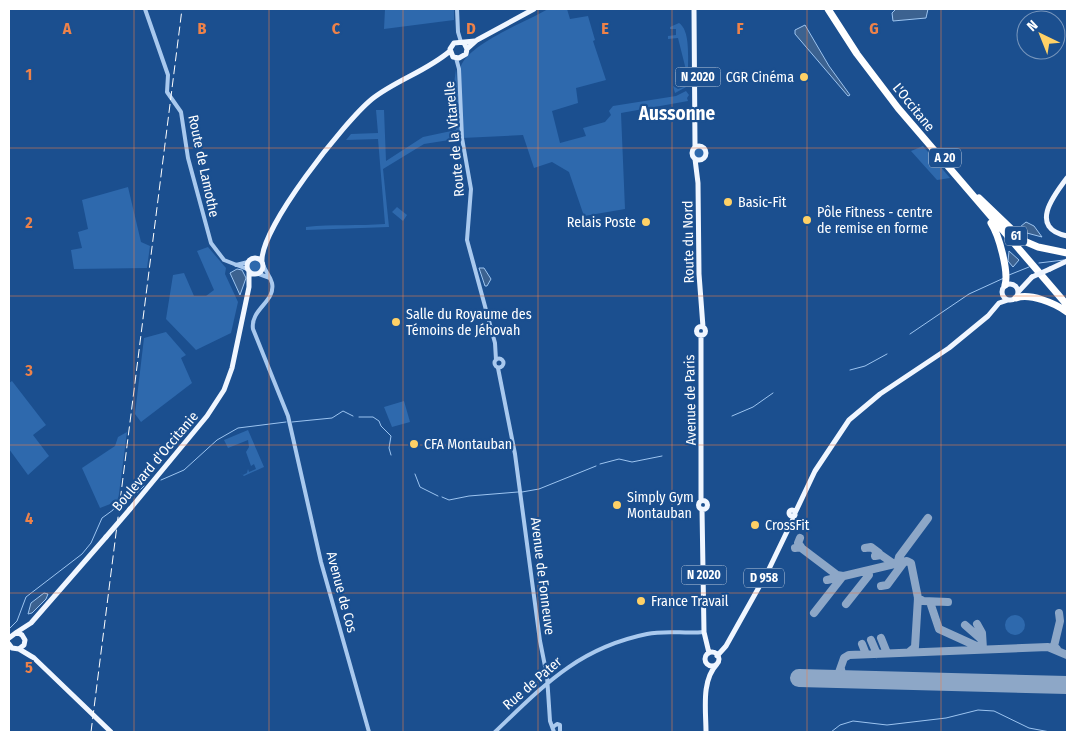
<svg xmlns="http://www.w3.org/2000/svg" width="1076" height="741" viewBox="0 0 1076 741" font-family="'Fira Sans Condensed',sans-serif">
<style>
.green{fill:#2e69ad}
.water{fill:#3c6290;stroke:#9cc4f0}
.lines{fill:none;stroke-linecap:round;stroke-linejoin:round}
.stream{stroke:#9cc4f0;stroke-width:1}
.taxiway{stroke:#8da7c7;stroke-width:8}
.runway{stroke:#8da7c7;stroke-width:18}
.minor{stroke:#a9c9ee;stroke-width:4}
.major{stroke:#f0f6ff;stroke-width:5}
.highway{stroke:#fff;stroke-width:7}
.rail{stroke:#fff;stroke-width:1;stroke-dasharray:9 4;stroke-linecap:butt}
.major-bridge{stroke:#f0f6ff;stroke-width:5}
.grid{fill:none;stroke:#ee8249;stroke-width:1;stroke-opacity:0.55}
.poi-dot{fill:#ffd166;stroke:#1b4f8f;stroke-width:2}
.labels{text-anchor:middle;stroke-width:4.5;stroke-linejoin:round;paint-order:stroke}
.shield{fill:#1b4f8f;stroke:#bbcadd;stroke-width:1}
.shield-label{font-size:12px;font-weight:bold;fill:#fff}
.poi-label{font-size:14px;fill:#fff;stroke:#1b4f8f;text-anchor:start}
.street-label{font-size:14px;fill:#fff;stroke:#1b4f8f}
.district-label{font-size:19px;font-weight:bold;fill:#fff;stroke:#1b4f8f}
.grid-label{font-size:16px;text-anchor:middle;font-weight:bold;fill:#ee8249;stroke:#1b4f8f;stroke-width:4.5;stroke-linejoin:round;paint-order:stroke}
</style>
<rect width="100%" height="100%" fill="#1b4f8f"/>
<path class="green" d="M385 9H454V20L384 29Z
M548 9H567L570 19 588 16 595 40 593 41 606 80 576 88 578 103 552 111 560 143 586 136 583 128 605 122 611 115 609 111 613 106 676 96 686 91 689 95 687 98 688 101 621 113 625 209 584 216 569 172 552 162 534 168 523 135 462 138 424 144 383 169 389 227 306 230V227C333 224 359 226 385 224L378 139 346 140 351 134 378 133 376 110H384L386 161 423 137 456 130 454 84 456 69 461 130 460 69C465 45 526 22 548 9Z
M679 23C690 30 688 56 688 69L686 70 678 38 668 39V36L676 35V29H670V27Z
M678 75 687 76 688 86 675 93 673 86 678 89 684 87V78L675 80Z
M923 146 950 178 937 180 911 151Z
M693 153a6 6 0 1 1 12 0a6 6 0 1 1-12 0Z
M128 187 141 242 150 246 147 268 74 269 71 250 82 248 78 232 88 229 82 200Z
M397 207 407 215 403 221 392 212Z
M208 247 226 268 225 274 238 302 231 333 196 350 166 319 173 275 184 273 194 296H206L214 290 197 251Z
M249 266a6 6 0 1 1 12 0a6 6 0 1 1-12 0Z
M166 332 186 355 181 358 192 383 141 422 135 414 144 338Z
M12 381 46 425 33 435 49 456 28 475 9 449V383Z
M404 401 410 422 392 427 384 407Z
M248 430 264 467 244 476 239 472 243 475 247 473 248 469 249 472 256 469 254 464 251 466 246 452 249 447 248 440 228 448 224 440Z
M127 432 118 501 100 508 82 468 115 446 118 437Z
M1005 625a10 10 0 1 1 20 0a10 10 0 1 1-20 0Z"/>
<path class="water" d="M896 9H928L926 18 893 21 892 13Z
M805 25 829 66 850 95 848 96 795 34V30Z
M1026 222 1034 226 1042 237 1023 232 1020 227Z
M1009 251 1019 260 1013 267 1008 261Z
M479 268H484L491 279 487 286H485Z
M237 269 242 270 246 278 240 295 230 273Z
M44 593 48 594 46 599 32 613 28 614 31 603Z"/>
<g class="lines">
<path class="stream" d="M1039 263 1064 260
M1009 275 1029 267
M910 334 969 294 1004 278
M850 370 865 366 887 354
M732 416 753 407 773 393
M359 417H373L379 421 381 426 391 436 389 448 391 455
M292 422 332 418 343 411 353 416
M600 464 619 459 632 462 662 456
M415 474 420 487 438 496
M161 480 184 470 217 440 238 428 286 422
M522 492 539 489 596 466
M442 497 449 500 469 496 518 492
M10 628 17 621 26 597 82 554 91 543 102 518 113 510 117 502H128L144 486
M831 732 840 725 853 721 887 725 946 718 978 710 994 711 1029 728 1050 732"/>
<path class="taxiway" d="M800 538 798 543 801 547
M795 548 800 547 837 575 843 576 814 613
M865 548 871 547 879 553
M875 556 881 555 894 564
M897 564 899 557 928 518
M827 580 907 561 911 563 918 598 915 647 909 652
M881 586 887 585 904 562
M918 598 923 601 948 602
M846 604 869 575 868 571
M931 605 939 629 983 649 982 633 977 624
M965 625 981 639 982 643
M881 638 887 653
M871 640 877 654
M862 644 866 654
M1057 649 1054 646 1060 621 1059 613
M841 669 843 678 857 679
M818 678H832L838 675 844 658 849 655 1048 647 1067 655
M1057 684H1067"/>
<path class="runway" d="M799 678 1067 685"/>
<path class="minor" d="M145 9 168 75 167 92 181 112 188 158 211 243 224 260 247 269
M457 9 458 32 461 42
M456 58 459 69 462 138 471 189 467 240 495 343 496 360
M236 265 248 262
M263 265C266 272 270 276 272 283 276 302 250 309 253 329L288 416 321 562 369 732
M259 274 270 278
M494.5 363a4.5 4.5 0 1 1 9 0a4.5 4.5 0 1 1-9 0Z
M498 368 515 454 540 641 547 676 550 721 554 732
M553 727 557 724 560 725V732
M495 732C543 686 578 648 647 634 666 630 685 634 704 632"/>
<path class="major" d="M694 9 695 146
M464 43 467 49 466 54 459 58 453 57 450 49 454 43 475 41
M467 49 477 40 534 9
M692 153a7 7 0 1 1 14 0a7 7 0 1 1-14 0Z
M695 159 698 183 699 274 703 327
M1067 178C1054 195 1028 228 1067 236
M247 266a8 8 0 1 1 16 0a8 8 0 1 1-16 0Z
M262 262C259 229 345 121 372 99 396 80 427 71 450 51
M1050 269 1067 261
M1002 292a8 8 0 1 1 16 0a8 8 0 1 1-16 0Z
M1019 291 1032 277
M696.5 331a4.5 4.5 0 1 1 9 0a4.5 4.5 0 1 1-9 0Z
M701 335V500
M698.5 505a4.5 4.5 0 1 1 9 0a4.5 4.5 0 1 1-9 0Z
M130 509 207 416 224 390 232 368 249 287V272
M702 509 704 632 709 653
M789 513a3 3 0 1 1 6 0a3 3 0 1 1-6 0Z
M795 513 815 471 849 420 880 394 949 348 988 316 999 303 1008 300
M17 632 31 623 106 537
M9 638 17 632 22 635 25 640 24 645 19 649 12 648 9 644
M19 649 34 658 111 732
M705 659a7 7 0 1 1 14 0a7 7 0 1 1-14 0Z
M717 656 726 646 768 571 795 515
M706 732C706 710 701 681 717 664"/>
<path class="highway" d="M828 9 857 54 898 108 1067 305
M979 198 1024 241 1038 247 1067 253
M991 223C999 235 1009 272 1005 285
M1016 298C1030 293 1055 303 1067 312"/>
<path class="rail" d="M91 732 182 9"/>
<path class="major-bridge" d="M1032 277 1050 269
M106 537 130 509"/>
</g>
<path class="grid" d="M134 9V732M269 9V732M403 9V732M538 9V732M672 9V732M807 9V732M941 9V732M9 148H1067M9 296H1067M9 445H1067M9 593H1067"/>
<g class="poi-dot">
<circle cx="804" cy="77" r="5"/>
<circle cx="728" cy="202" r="5"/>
<circle cx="807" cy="220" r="5"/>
<circle cx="646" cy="222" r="5"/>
<circle cx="396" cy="322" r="5"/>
<circle cx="414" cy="444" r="5"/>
<circle cx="617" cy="505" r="5"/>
<circle cx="755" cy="525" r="5"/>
<circle cx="641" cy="601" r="5"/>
</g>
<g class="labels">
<g class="shield">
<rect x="675.5" y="67.5" width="45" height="19" rx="4"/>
<rect x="929" y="148.5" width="32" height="19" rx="4"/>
<rect x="1005" y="226.5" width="22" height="19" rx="4"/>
<rect x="681.5" y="565.5" width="45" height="19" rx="4"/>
<rect x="744" y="568.5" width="40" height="19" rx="4"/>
</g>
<g class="shield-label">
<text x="698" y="81">N 2020</text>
<text x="945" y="162">A 20</text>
<text x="1016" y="240">61</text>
<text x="704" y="579">N 2020</text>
<text x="764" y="582">D 958</text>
</g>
<g class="poi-label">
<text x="794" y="82" text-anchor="end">CGR Cinéma</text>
<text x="738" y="207">Basic-Fit</text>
<text x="817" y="217">Pôle Fitness - centre<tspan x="817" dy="16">de remise en forme</tspan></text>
<text x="636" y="227" text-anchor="end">Relais Poste</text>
<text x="406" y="319">Salle du Royaume des<tspan x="406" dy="16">Témoins de Jéhovah</tspan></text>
<text x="424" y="449">CFA Montauban</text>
<text x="627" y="502">Simply Gym<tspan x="627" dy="16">Montauban</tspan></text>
<text x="765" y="530">CrossFit</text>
<text x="651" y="606">France Travail</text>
</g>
<g class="street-label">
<text transform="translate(914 107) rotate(51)" y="5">L'Occitane</text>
<text transform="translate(454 139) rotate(-95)" y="5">Route de la Vitarelle</text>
<text transform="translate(204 166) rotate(78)" y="5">Route de Lamothe</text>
<text transform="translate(688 242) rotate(-91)" y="5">Route du Nord</text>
<text transform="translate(690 400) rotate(-91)" y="5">Avenue de Paris</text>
<text transform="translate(155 461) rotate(-50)" y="5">Boulevard d'Occitanie</text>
<text transform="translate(543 576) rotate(83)" y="5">Avenue de Fonneuve</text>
<text transform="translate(342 592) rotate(75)" y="5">Avenue de Cos</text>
<text transform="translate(532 683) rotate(-41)" y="5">Rue de Pater</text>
</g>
<g class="district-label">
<text x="677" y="120">Aussonne</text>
</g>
</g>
<g class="grid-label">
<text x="67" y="34">A</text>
<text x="202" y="34">B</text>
<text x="336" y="34">C</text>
<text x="471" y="34">D</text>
<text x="605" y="34">E</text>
<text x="740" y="34">F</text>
<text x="874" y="34">G</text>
<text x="29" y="80">1</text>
<text x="29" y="228">2</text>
<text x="29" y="376">3</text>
<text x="29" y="524">4</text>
<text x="29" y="673">5</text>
</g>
<rect width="1076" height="741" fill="none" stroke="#ffffff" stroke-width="20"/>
<g transform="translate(1041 35) rotate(317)"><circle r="24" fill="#1b4f8f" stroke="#7695bc"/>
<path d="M0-4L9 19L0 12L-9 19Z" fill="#ffd166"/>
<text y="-8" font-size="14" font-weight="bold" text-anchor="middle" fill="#ffffff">N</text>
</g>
</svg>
